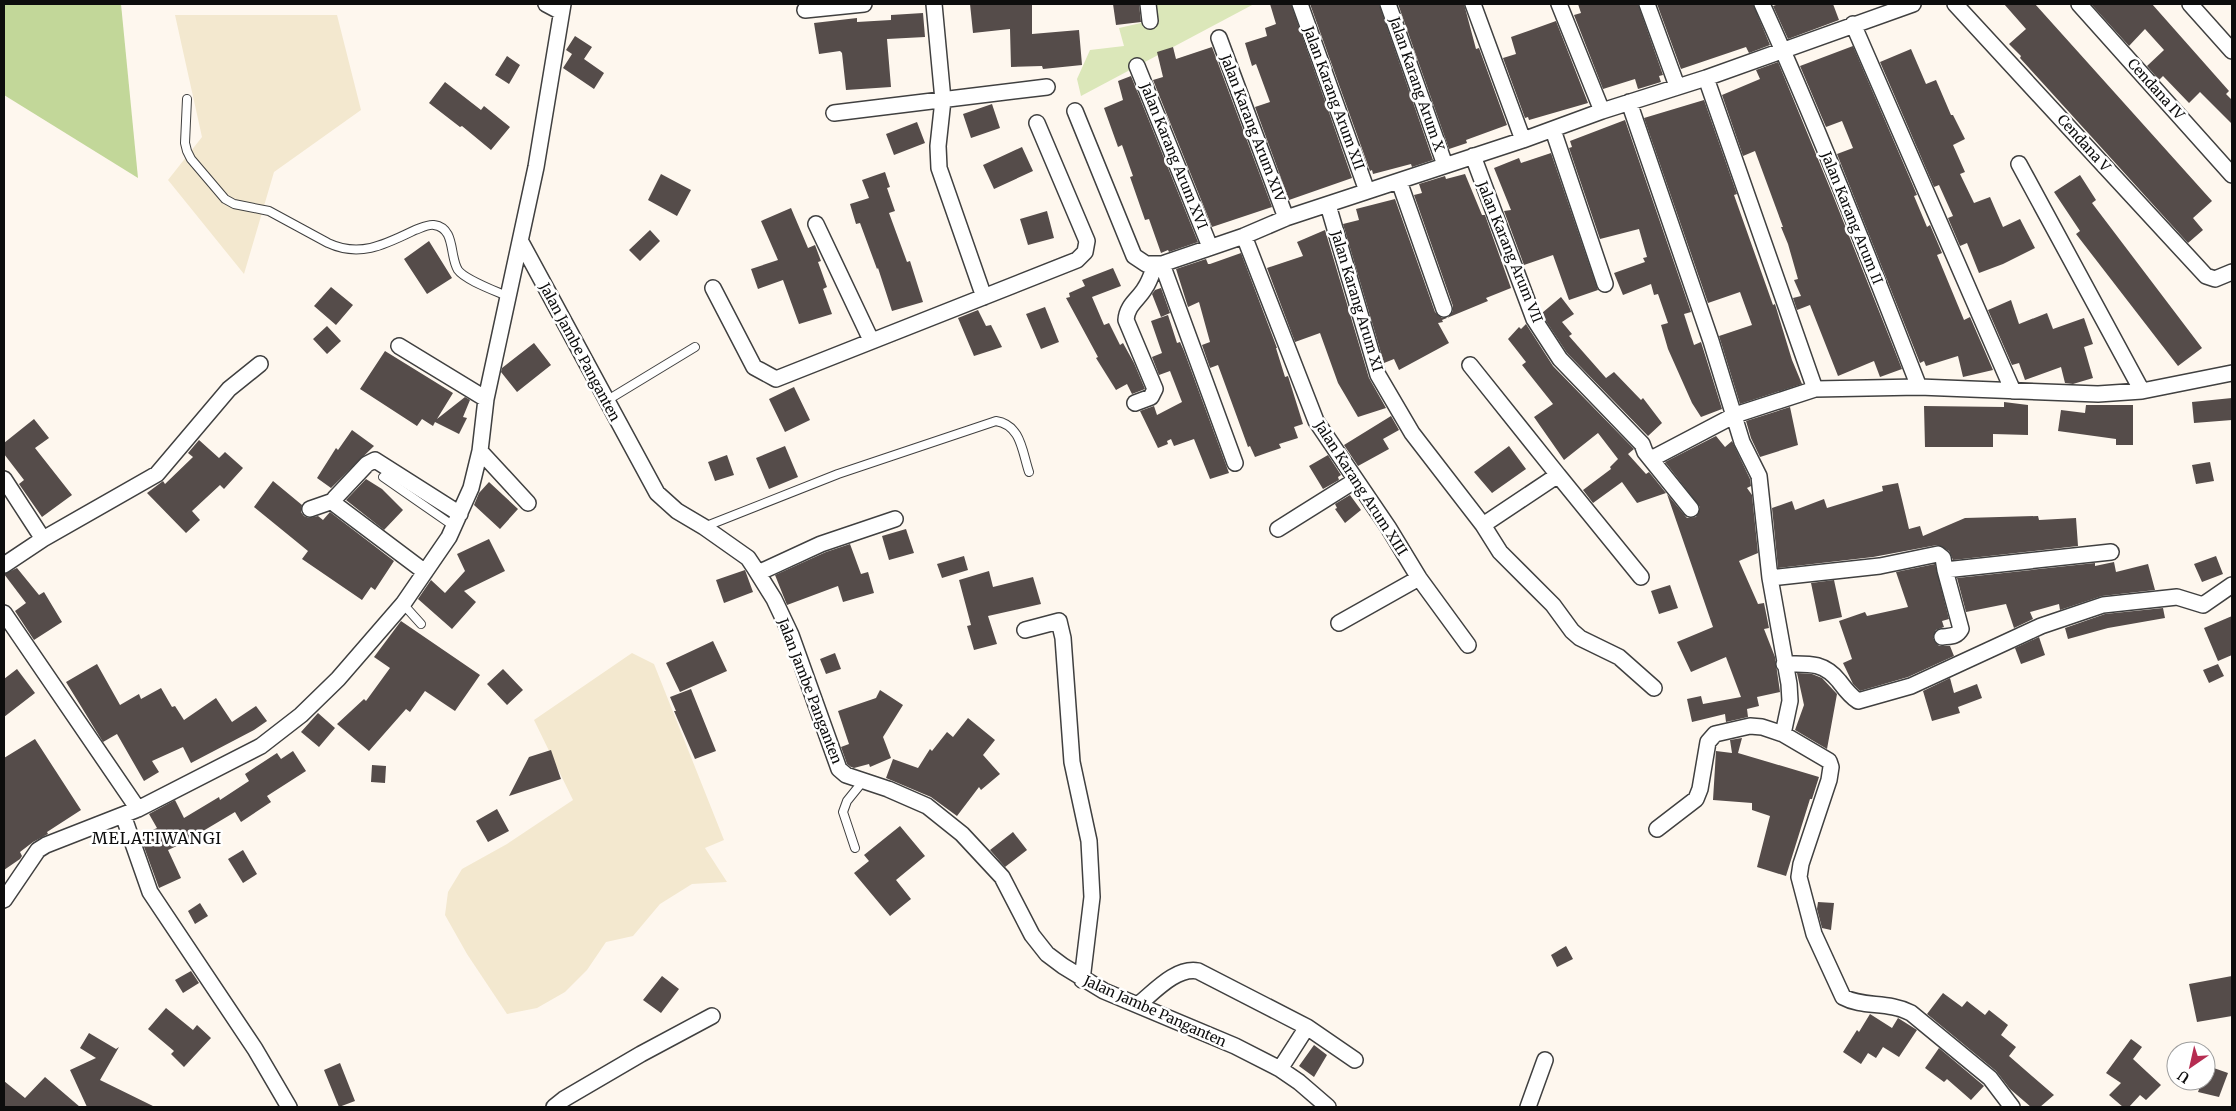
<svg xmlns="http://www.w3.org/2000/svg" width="2236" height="1111" viewBox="0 0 2236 1111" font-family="Merriweather,serif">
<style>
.farmland{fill:#f3e8cf}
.green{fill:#dbe7b9}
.forest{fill:#c2d799}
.building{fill:#554c4a}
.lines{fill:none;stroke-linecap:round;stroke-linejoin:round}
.lane-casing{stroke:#404040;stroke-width:10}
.street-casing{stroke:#404040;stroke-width:18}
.lane{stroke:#fff;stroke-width:8}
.street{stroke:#fff;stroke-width:15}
.labels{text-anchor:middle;stroke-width:5;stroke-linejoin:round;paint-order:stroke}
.street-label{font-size:14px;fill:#0d0d0d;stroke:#fff}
.quarter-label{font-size:16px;letter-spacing:1px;fill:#0d0d0d;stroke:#fff}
</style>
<rect width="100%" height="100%" fill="#fef7ee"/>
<path class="farmland" d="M175 15H337L361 110 274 172 244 274 168 180 202 137Z
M632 653 654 664 724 840 705 848 727 882 692 884 660 904 633 936 606 942 587 970 565 992 537 1008 507 1014 467 954 445 915 448 892 462 869 507 844 573 800 534 720Z"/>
<path class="green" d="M1153 4H1254L1081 96 1077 79 1090 50 1124 46 1119 28 1154 20Z"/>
<path class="forest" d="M4 4H121L138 178 4 95Z"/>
<path class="building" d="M970 4H1032V34L1079 30 1082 65 1043 69 1042 66 1011 67 1010 29 973 33Z
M1113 4H1139L1141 22 1116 25Z
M1270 4H1291L1352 178 1289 200 1255 107 1270 102 1256 64 1252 66 1245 43 1267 36 1265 28 1276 24Z
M1310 4H1379L1433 160 1412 167 1411 164 1373 174 1372 170 1370 171Z
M1398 4H1464L1476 49 1479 48 1507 125 1466 140 1467 143 1449 149Z
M1578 4H1638L1663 75 1659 76 1661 82 1638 89 1635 79 1603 89 1574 15 1581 13Z
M1657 4H1753L1770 45 1749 53 1746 47 1681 69Z
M1779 4H1833L1839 20 1788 39 1773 6Z
M2004 4H2035L2212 201 2193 218 2203 230 2188 243 2020 58 2021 56 2009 44 2026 29Z
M2091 4H2152L2229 91 2226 94 2232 100V124L2200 92 2189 103 2163 76 2159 80 2147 66 2164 50 2145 29 2129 46Z
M923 13 925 37 887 39 891 87 846 90 842 53 840 51 819 54 814 23 857 18V22L891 20V15Z
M1556 21 1588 103 1529 120 1528 117 1525 118 1503 58 1516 54 1511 37Z
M575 36 592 47 584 59 604 73 594 89 563 68 572 54 566 50Z
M1853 46 1917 195 1914 196 1927 227 1930 225 1942 253 1937 255 1964 320 1970 317 1993 370 1963 377 1958 356 1926 366 1924 361 1920 363 1837 154 1853 148 1842 121 1826 127 1800 66Z
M1173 47 1176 59 1212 47 1272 207 1212 227 1153 80 1163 77 1157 52Z
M1911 49 1926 84 1936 80 1951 115H1953L1965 139 1953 145 1965 172 1960 174 1974 203 1990 197 2003 227 2020 219 2035 248 2003 264 1979 273 1967 243 1960 246 1948 218 1953 216 1939 185 1934 187 1880 62Z
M507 56 520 65 509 84 495 75Z
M1778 62 1834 198 1902 369 1880 377 1874 361 1838 376 1810 305 1797 310 1793 298 1801 296 1794 280 1798 279 1788 244 1781 227H1783L1755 151 1743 156 1722 95 1760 79 1756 70Z
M1131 76 1198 242 1169 252 1168 250 1161 253 1149 219 1145 220 1130 177 1133 176 1122 145 1118 147 1104 108 1123 100 1118 81Z
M445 82 481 110 484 106 510 127 491 150 462 126 460 127 429 103Z
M1704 100 1737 194 1734 195 1773 305 1775 304 1792 360 1802 384 1740 404 1719 336 1752 325 1740 292 1708 303 1644 118Z
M992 104 1000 128 971 138 963 114Z
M1625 120 1691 312 1684 314 1694 345 1701 342 1722 409 1701 417 1692 403 1668 349 1661 325 1668 323 1658 294 1654 295 1651 284 1623 295 1614 273 1645 262 1643 258 1647 257 1639 229 1600 239 1569 148 1572 147 1570 141Z
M917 122 925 143 894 155 886 134Z
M1022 147 1033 171 994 189 983 165Z
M1551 153 1598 290 1569 300 1553 255 1524 265 1504 211 1511 210 1494 168 1519 158 1521 163Z
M885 172 890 187 887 188 895 211 889 213 907 262 910 261 923 302 892 311 878 268 877 269 860 223 856 224 850 204 869 198 862 180Z
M661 174 691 190 677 216 648 200Z
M1465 174 1482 215H1485L1511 288 1486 298 1488 301 1442 320 1443 322 1438 323 1449 343 1399 370 1394 359 1384 363 1343 224 1359 220 1356 209 1395 199 1435 312 1442 318H1448L1453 311V306L1414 195 1422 193 1419 184 1445 176 1446 179Z
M2080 175 2096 200 2092 203 2202 348 2178 366 2076 234 2080 231 2054 192Z
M791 208 808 248 815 245 821 261 818 262 827 287 823 289 832 314 799 324 783 280 758 289 751 269 778 260 761 221Z
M1047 211 1054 238 1028 245 1020 219Z
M650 230 660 241 640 261 629 250Z
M1325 230 1369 378 1386 408 1358 417 1338 383 1320 333 1295 342 1267 268 1303 256 1297 242Z
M429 241 452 278 427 294 404 259Z
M1241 253 1277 348H1276L1285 377 1288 376 1303 424 1294 427 1298 438 1279 444 1281 448 1255 457 1250 446 1248 447 1218 365 1210 368 1202 345 1210 342 1199 302 1188 307 1176 269 1206 259 1208 264H1210Z
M1113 268 1121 286 1092 297 1104 325 1109 323 1120 345 1123 343 1134 363 1145 389 1132 394 1127 384 1116 390 1096 358 1098 357 1066 298 1070 297 1069 293 1085 286 1082 280Z
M331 287 353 305 336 325 314 306Z
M1161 288 1170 313 1161 317 1152 294 1155 290Z
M1561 297 1574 314 1562 322 1572 334 1569 336 1606 378 1614 372 1641 400 1643 398 1662 423 1648 436 1567 353 1542 315V313Z
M2011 300 2019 324 2047 313 2053 329 2084 318 2093 344 2084 347 2093 378 2073 384 2065 383 2061 367 2025 380 2019 363 2012 365 1988 310Z
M1045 307 1059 342 1041 349 1026 314Z
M978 310 986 326 991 325 1002 347 974 356 958 318Z
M1168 315 1177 343 1180 342 1184 351 1229 473 1210 479 1194 439 1174 446 1171 439 1167 441 1168 444 1158 448 1140 411 1154 406 1157 415 1182 402 1170 371 1159 375 1152 357 1162 353 1151 321Z
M1526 324 1553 366 1634 449 1628 454 1646 474 1649 472 1666 493 1637 503 1622 482 1593 503 1583 490 1611 469 1610 467 1618 459 1598 433 1564 460 1534 417 1553 404 1522 365 1526 362 1508 339 1519 327 1521 329Z
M327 326 341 341 327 354 313 339Z
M534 343 551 365 517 392 501 372 502 368Z
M385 351 453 393 437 419 465 397 470 400 463 417 467 418 459 434 435 422 433 426 422 419 417 426 360 389Z
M794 387 810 420 785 432 769 399Z
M2232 398V420L2194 423 2192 402Z
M2004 402 2028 405V435L1993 434V447H1925L1924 406 2004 407Z
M2086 405H2133V445H2116V439L2058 431 2061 410 2085 413Z
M1790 407 1798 445 1760 457 1751 438 1746 421Z
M1391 416 1399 430 1383 439 1389 449 1358 466 1344 445Z
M34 419 49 438 35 448 72 495 42 517 19 484 24 480 4 454V443Z
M352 430 374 446 331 488 317 478 336 448 338 450Z
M1716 436 1725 447 1732 441 1750 479 1751 486 1747 488 1752 495 1758 553 1739 561 1758 604 1764 603 1769 628 1764 629 1775 657 1780 692 1757 697 1759 706 1747 709 1748 717 1726 722 1725 714 1692 722 1687 699 1701 696 1703 704 1741 697 1726 657 1691 672 1677 642 1713 627 1667 494 1687 518 1696 517 1700 507 1665 462Z
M199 440 219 458 225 452 243 468 224 489 220 485 192 511 200 520 186 533 147 493 163 481 165 484 193 457 188 453Z
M785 446 798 477 769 489 756 458Z
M1509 446 1526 469 1492 493 1474 472Z
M727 455 734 475 715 481 708 462Z
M1328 455 1341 475 1338 477 1339 480 1323 489 1309 466Z
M2210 462 2214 481 2196 484 2192 465Z
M366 479 382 489 403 510 384 530 346 500Z
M273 481 302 505 301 512 304 516 309 518 318 516 323 520 330 512 394 561 375 590 371 587 362 600 302 559 308 551 254 507Z
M489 482 518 509 500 529 474 505 479 493Z
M1898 483 1909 529 1920 526 1923 536 1965 518 2038 516 2039 520 2076 518 2078 546 1953 560 1949 551 1937 545 1873 557 1778 568 1772 508 1792 501 1795 510 1824 499 1827 508 1883 491 1882 486Z
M1350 495 1361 510 1345 523 1335 509 1337 508 1335 504Z
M906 529 914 553 889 560 882 536Z
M489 539 505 571 464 591 476 602 452 629 418 599 431 580 445 593 465 571 457 554Z
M850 544 861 574 868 572 874 593 843 602 838 586 787 605 775 575 826 552Z
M964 556 968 570 942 578 937 564Z
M2216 556 2223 574 2202 582 2194 564Z
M2114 562 2116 572 2148 564 2155 590 2102 596 2060 610 2059 604 2030 612 2033 619 2014 628 2006 604 1966 612 1957 578 2095 563V566Z
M1935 564 1949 619 1942 621 1944 627 1936 630 1933 638 1939 646H1950L1954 656 1908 677 1860 691 1853 684 1843 663 1852 659 1839 621 1865 612 1867 616 1908 607 1896 572Z
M17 568 39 595 44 592 62 622 34 640 15 611 26 603 4 574Z
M745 570 753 592 724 603 716 580Z
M989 571 993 587 1033 577 1041 604 988 616 997 644 974 650 967 626 971 625 959 580Z
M1834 580 1842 617 1819 622 1811 583Z
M1670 585 1678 608 1659 614 1651 591Z
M2163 608 2165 618 2108 628 2068 639 2065 628 2105 614Z
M2232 616V655L2218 661 2204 628Z
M401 621 480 675 455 711 425 691 410 712 406 709 369 751 337 724 364 699 366 701 390 668 374 657Z
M2039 637 2045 655 2021 664 2015 648Z
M713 641 727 671 680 692 666 663Z
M835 653 841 669 826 674 820 659Z
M97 664 120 705 139 694 141 699 161 688 172 707 175 706 184 720 216 698 232 722 256 706 267 721 254 730 191 763 183 747 152 761 159 772 144 781 117 734 103 742 66 682Z
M2218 664 2224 676 2209 683 2203 670Z
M17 669 35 693 4 717V679Z
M503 669 523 690 507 705 487 684Z
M1797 673 1812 674 1822 678 1837 694 1827 749 1795 730 1804 705Z
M1950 678 1954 693 1977 684 1982 698 1958 707 1960 713 1932 721 1923 691Z
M691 689 716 751 695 759 674 711H676L670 697Z
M880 690 903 705 883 737 891 758 870 767 869 764 854 768 851 767 847 764 841 747 849 744 838 711 876 698Z
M318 713 335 728 319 747 301 732Z
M968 718 995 740 983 755 1000 774 981 790 979 787 957 816 931 797 886 778 893 759 918 768 930 749 932 751 947 732 953 737Z
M1742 738 1738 753 1819 777 1812 799H1810L1786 876 1757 867 1770 816 1752 810V803L1713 800 1716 751 1732 753 1730 740Z
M35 739 81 810 47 832 48 834 33 842 20 852 22 856 20 859 4 870V758Z
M551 750 561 779 509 796 529 757Z
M293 751 306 771 267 796 271 802 241 822 235 812 193 837 194 838 168 850 181 878 159 888 140 836 157 828 149 814 175 800 184 818 219 797 220 800 249 781 245 774 277 753 281 759Z
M372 765 386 766 385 783 371 782Z
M497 809 509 831 488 842 476 821Z
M900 826 925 856 896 880 911 899 890 916 854 873 869 861 864 855Z
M1013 832 1027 850 1005 867 990 850Z
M243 850 257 874 243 883 228 859Z
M1818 902 1834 903 1831 930 1822 928 1817 909Z
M200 903 208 916 195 924 188 911Z
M1566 946 1573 959 1557 967 1551 955Z
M191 971 199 983 183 993 175 980Z
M662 976 679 989 661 1013 643 1000Z
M2232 976V1016L2197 1022 2189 984Z
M1943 993 1962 1007 1967 1001 1985 1015 1989 1010 2008 1025 2001 1035 2016 1047 2009 1056 2054 1095 2040 1107H2031L2010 1089 1996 1071 1927 1014Z
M166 1008 193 1030 197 1025 211 1038 184 1067 171 1054 174 1051 148 1029Z
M1870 1014 1892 1028 1898 1018 1917 1030 1899 1057 1883 1047 1876 1058 1868 1053 1861 1064 1843 1052 1857 1030 1859 1032Z
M89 1033 116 1049 119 1047 100 1080 155 1107H87L70 1070 96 1058 80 1048Z
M2131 1039 2142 1047 2133 1059 2161 1085 2146 1100 2140 1095 2129 1107H2123L2109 1095 2121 1083 2106 1073Z
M1314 1045 1327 1055 1314 1077 1299 1066Z
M1939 1048 1984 1086 1971 1100 1947 1079 1944 1082 1925 1068Z
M340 1063 355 1101 339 1107 324 1070Z
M2208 1066 2228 1073 2219 1097 2198 1092 2202 1081H2206Z
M45 1077 80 1107H4V1081L25 1098Z"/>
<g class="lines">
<defs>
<path id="lane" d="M187 99 185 143 187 151 191 159 225 199 234 204 269 211 328 243C360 258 386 244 415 230 421 228 428 224 434 225 456 228 449 256 458 270 465 280 496 291 509 297
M606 401 695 347
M383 477 455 527
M704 527 838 474 996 421C1021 425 1022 451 1029 472
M403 604 421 624
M855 848 843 812 847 801 864 780"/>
<path id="street" d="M546 4 561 12
M934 4 943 100 938 146 939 168 984 297
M1148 4 1150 21
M1300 4 1367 191
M1388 4 1445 165
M1473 4 1523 140
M1559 4 1602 111
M1647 4 1677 86
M1762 4C1819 129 1869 259 1919 387
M1955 4 2206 276 2215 279 2232 272
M2079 4 2232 175
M2190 4 2232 51
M805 10 864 4
M1853 24 2013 391
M1219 38 1286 218
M1137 66 1210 247
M1706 78 1815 389
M1629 102 1711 341 1742 442 1759 476 1770 578 1789 684 1790 701 1783 734
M1075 111 1134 256 1146 264H1162
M834 113 1047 87
M1553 130 1605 284
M1473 156 1534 319 1560 359 1642 444 1645 452 1691 509
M2019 164 2142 391
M1399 181 1444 309
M1328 205 1378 375 1412 433 1483 525 1558 475 1470 365
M816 224 871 340
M1244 236 1316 421 1388 527 1419 578 1468 645
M521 242 657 493 677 511 704 527 748 558 754 567 774 599 791 635 839 769 846 775 888 789 927 806 962 834 1002 877 1032 935 1047 954 1063 966 1104 991 1235 1046 1280 1069 1299 1082 1328 1107
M713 288 754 367 776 379 1077 260 1085 252 1087 241 1037 123
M399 346 486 399
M1135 403 1151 397 1155 389 1126 320C1127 305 1138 300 1145 288 1150 281 1152 273 1155 265
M480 451 528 503
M1650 457H1655L1735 415 1815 389 1919 387 2098 394 2142 391 2232 373
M1235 463 1162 264 1244 236 1286 218 1523 140 1602 111 1706 78 1913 4
M1558 475 1641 577
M4 479 43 539
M310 509 333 501
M1483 525 1500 552 1553 605 1572 631 1580 638 1619 657 1654 688
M1278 529 1356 480
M4 565 43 539 157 474 229 389 260 364
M425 572 336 505 333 501 335 498 367 464 375 460 460 514
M758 573 821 544 895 519
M1770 578 1880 566 1938 554 1943 558 1945 570 2111 552
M4 613 138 809
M1339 623 1419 578
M1025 630 1059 621 1063 638 1072 762 1089 841 1092 897 1082 980
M1942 637C1950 636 1957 637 1961 629L1945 570
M1784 664C1807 664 1823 661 1839 681 1845 689 1850 696 1858 701L1911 686 2041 626 2103 605 2177 597 2203 605 2232 585
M123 815 150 892 255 1049 289 1107
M1657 829 1696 799 1700 789 1708 742 1715 734 1750 726 1762 727 1783 734 1829 761 1831 767 1829 780 1801 864 1799 877 1814 934 1843 997C1863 1008 1888 1001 1911 1013L1990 1078 2012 1107
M4 900 38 850 46 845 138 809 261 746 301 715 338 679 403 604 449 537 471 488 480 451 486 399 536 167 563 4
M1139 1004C1155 991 1176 967 1198 971L1307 1027 1355 1060
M1280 1069 1307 1027
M554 1107 564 1099 641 1054 712 1016
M1528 1107 1545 1060"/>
</defs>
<use href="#lane" class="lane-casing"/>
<use href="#street" class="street-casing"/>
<use href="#lane" class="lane"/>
<use href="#street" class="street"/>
</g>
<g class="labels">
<g class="street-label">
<text transform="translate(1417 84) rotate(71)" y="5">Jalan Karang Arum X</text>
<text transform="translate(2156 89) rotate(48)" y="5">Cendana IV</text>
<text transform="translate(1334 98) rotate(70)" y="5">Jalan Karang Arum XII</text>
<text transform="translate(1253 128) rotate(69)" y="5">Jalan Karang Arum XIV</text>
<text transform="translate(2084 143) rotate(48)" y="5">Cendana V</text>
<text transform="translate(1174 156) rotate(68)" y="5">Jalan Karang Arum XVI</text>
<text transform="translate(1852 218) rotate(68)" y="5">Jalan Karang Arum II</text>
<text transform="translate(1510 252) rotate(68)" y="5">Jalan Karang Arum VII</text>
<text transform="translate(1357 301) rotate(73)" y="5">Jalan Karang Arum XI</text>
<text transform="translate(580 352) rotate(62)" y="5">Jalan Jambe Panganten</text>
<text transform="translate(1361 488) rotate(57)" y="5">Jalan Karang Arum XIII</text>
<text transform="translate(810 691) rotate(69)" y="5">Jalan Jambe Panganten</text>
<text transform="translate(1155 1011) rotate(24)" y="5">Jalan Jambe Panganten</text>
</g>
<g class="quarter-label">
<text x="157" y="844">MELATIWANGI</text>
</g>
</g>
<rect width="2236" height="1111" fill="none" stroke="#0d0d0d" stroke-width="10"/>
<g transform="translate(2191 1066) rotate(214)"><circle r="24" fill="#ffffff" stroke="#9e9e9e"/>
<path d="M0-4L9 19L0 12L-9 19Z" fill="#b62c51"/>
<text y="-8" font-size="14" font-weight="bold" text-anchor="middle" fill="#0d0d0d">U</text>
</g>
</svg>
